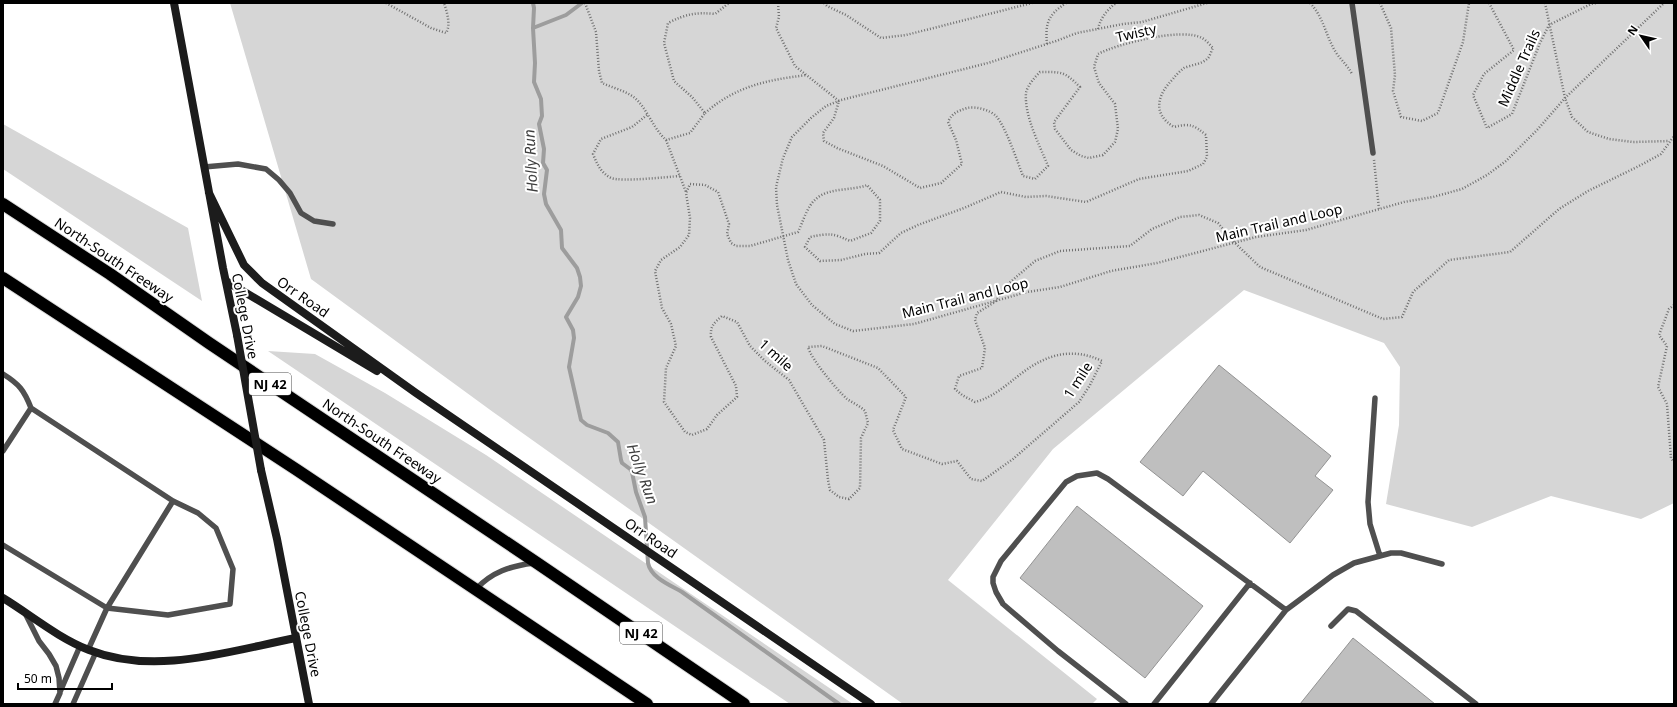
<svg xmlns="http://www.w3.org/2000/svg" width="1677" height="707" viewBox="0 0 1677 707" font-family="'Noto Sans',sans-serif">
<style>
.green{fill:#d6d6d6}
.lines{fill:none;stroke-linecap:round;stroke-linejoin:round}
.stream{stroke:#9d9d9d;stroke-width:4}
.building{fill:#bfbfbf;stroke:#939393}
.highway-casing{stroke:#dbdbdb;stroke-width:14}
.path{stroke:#717171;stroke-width:2.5;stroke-dasharray:1 2;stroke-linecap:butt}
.lane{stroke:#4f4f4f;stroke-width:5.5}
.secondary{stroke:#1c1c1c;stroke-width:8}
.highway{stroke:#000;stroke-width:12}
.secondary-bridge{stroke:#1c1c1c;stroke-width:8}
.labels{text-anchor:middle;stroke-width:4;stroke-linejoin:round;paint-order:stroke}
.shield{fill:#fff;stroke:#4c4c4c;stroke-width:1}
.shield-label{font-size:13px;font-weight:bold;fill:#000}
.street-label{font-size:14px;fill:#000;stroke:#fff}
.water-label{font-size:15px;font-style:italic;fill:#3e3e3e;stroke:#fff}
</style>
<rect width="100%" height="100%" fill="#fff"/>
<path class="green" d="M230 3H1674V503L1641 519 1551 496 1472 527 1386 504 1399 425 1400 367 1384 343 1244 290 1053 449 948 580 1097 699 1092 704H903L493 412 311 279Z
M3 124 188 228 202 301 3 169Z
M268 351 315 354 385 393 486 455 853 704H790Z"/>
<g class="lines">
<path class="stream" d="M533 3 534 8 533 28 535 63 534 82 541 99 542 116 539 124 544 149 543 163 547 170 544 194 546 204 561 230 562 248 577 268 580 277 581 286 578 297 566 317 573 330 574 338 569 367 581 420 587 425 608 433 618 442 621 460 622 463 630 469 632 472 636 492 645 517 648 563C651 578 670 585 682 592L839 704
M533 28 566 15 582 3"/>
</g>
<path class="building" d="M1219 365 1331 456 1315 476 1333 490 1290 543 1203 471 1183 496 1140 462Z
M1077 506 1203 606 1145 678 1020 578Z
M1353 638 1435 704H1300Z"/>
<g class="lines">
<defs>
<path id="highway" d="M3 204 110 274 209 343 537 563 744 704
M3 278 297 470 647 704"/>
</defs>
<use href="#highway" class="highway-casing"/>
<path class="path" d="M386 3 431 28 446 33C451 25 447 12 444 3
M585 3 596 32 599 71 602 83C613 88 627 91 636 99 647 109 653 128 666 140L690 133 705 113 692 97 674 81 664 43 668 23C686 14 696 12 715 14L729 3
M778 3 779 17 776 28 795 66 839 101 834 118 823 133 824 141 837 148 883 166 920 188 941 183 962 164 956 140 948 122C952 113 958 111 967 108 976 106 990 110 996 116 1006 127 1017 161 1023 176L1035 179 1048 166C1040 146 1024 116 1026 93 1027 86 1035 77 1040 72 1062 72 1064 71 1080 87L1054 122 1055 129 1071 150 1081 156 1089 158 1103 155 1115 142 1118 129 1115 104 1099 83 1094 67 1098 54C1117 44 1182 27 1202 38 1206 40 1210 45 1213 48 1211 51 1210 57 1207 59 1202 64 1191 65 1184 68 1180 71 1176 75 1173 79 1157 95 1152 114 1174 127 1190 123 1194 125 1206 135L1207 157 1203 164 1188 171 1139 179 1086 202 1046 196 1026 197 1001 192 964 208 918 225 901 233 879 253 865 254 841 260 820 261 805 247 810 237C830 233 832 233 850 241L871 233 880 221V200L867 185C852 191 829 187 816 199 807 206 803 222 798 232L750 246H736L731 243 727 234 729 224 718 192 705 185 690 184 686 193 690 218 689 235 680 247 661 260 655 271 662 308 671 324 676 346 666 368 664 402 685 432 692 435 707 429 717 415 737 397 736 386 711 337C710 326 714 323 722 316L737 322 750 346 765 361 789 380 824 440 828 480 830 490 839 497 849 499 860 488 861 438 868 423 865 411C860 406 853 403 847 399 837 390 811 359 808 347L822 346 878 368 906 397 893 430 902 449 942 464 957 461 971 479 982 481 1013 459 1079 402 1090 385 1102 361C1073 347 1047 354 1022 373 1006 385 994 397 975 402L962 395 955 389 959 376 982 368 985 348 975 320 977 313 995 302 1008 284 1035 261 1060 251 1130 246 1152 229 1180 217 1199 215 1218 223 1234 242 1260 267 1383 319 1402 317 1413 292 1449 260 1510 252 1559 209 1588 191 1639 166 1661 154 1674 136
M824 3 827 6 846 15 881 38 906 35 1032 3
M1207 3 1142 22 1123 24 1077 33 1056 41 988 63 841 100 826 106 811 118 792 137 783 158 776 187 777 205 788 260 796 284 812 305 835 324 853 331 914 324 1027 292 1060 287 1111 271 1157 263 1256 237 1306 230 1404 202 1433 197 1462 189 1487 175 1506 161 1538 129 1565 98 1664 3
M1310 3C1324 17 1326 38 1337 54 1342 61 1348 66 1352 74
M1380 3 1391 28 1395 75 1393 91 1401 117 1422 121 1438 113 1463 42 1469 3
M1489 3 1514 50 1484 74 1473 95 1487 128 1512 114 1540 43 1549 25 1591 4 1597 3
M1545 3 1565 98 1572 117 1588 132 1609 139 1633 142 1669 141
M1098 29C1101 17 1107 10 1116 3
M1047 44C1045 23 1048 15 1066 3
M705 113C736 86 767 80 807 75
M647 115 632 127 601 139 593 154C597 164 601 173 611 178 621 182 667 177 680 176
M666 140 686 192
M1374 160 1379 209
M1674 305 1669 309 1659 335 1667 346 1658 387 1667 404 1671 458 1674 462"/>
<path class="lane" d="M1352 3 1373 153
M204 167 238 164 266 169 279 180 290 193 301 213 314 221 333 224
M3 374C19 384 24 390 31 408
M1375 398 1368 502 1370 524 1380 556
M3 451 31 408 173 501 198 513 216 528 233 569 230 604 168 615 107 608 88 650
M3 545 107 608 173 501
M476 589C492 572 510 566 534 563
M25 613 39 641 49 654 56 666 59 678 60 693 55 704
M1331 626 1348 609 1356 611 1476 704
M60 692 80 646
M73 704 96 652
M1126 704 1058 651 1003 604 996 592 993 583V577L1001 561 1066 482 1077 476 1097 473 1108 479 1286 610
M1154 704 1250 583
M1211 704 1286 610 1333 575 1354 563 1391 553H1401L1442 564"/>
<path class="secondary" d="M174 3 223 268 237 335
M209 193 244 265 262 283 416 393 871 704
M226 281 377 371
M261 470 277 539 309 704
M3 598C31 615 58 638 89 650 155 676 229 651 296 638"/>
<use href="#highway" class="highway"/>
<path class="secondary-bridge" d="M237 335 261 470"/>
</g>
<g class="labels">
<g class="shield">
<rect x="249" y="373" width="42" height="22" rx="3"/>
<rect x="620" y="622" width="42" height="22" rx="3"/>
</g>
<g class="shield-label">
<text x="270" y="389">NJ 42</text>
<text x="641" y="638">NJ 42</text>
</g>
<g class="street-label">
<text transform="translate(1136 33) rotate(-13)" y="5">Twisty</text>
<text transform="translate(1519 68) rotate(-66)" y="5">Middle Trails</text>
<text transform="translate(1279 223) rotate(-13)" y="5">Main Trail and Loop</text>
<text transform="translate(114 260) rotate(34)" y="5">North-South Freeway</text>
<text transform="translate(303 297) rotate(35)" y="5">Orr Road</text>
<text transform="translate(965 298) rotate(-14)" y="5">Main Trail and Loop</text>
<text transform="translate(245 316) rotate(79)" y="5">College Drive</text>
<text transform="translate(776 355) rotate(42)" y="5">1 mile</text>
<text transform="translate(1078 380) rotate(-57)" y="5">1 mile</text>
<text transform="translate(382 441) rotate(34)" y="5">North-South Freeway</text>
<text transform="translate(651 538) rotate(34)" y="5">Orr Road</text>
<text transform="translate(308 634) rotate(79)" y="5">College Drive</text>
</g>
<g class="water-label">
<text transform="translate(531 161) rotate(-93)" y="5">Holly Run</text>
<text transform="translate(642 474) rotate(70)" y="5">Holly Run</text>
</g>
</g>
<rect width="1677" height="707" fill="none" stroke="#000000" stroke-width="8"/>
<g transform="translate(1641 36) rotate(304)" stroke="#ffffff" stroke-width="3" paint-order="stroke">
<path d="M0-3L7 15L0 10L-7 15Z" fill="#000000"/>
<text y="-6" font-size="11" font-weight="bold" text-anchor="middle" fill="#000000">N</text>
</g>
<path d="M18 683v6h94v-6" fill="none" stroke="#000000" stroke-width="2"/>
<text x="24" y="683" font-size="12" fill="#000000" stroke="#ffffff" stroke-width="3" paint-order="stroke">50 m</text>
</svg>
